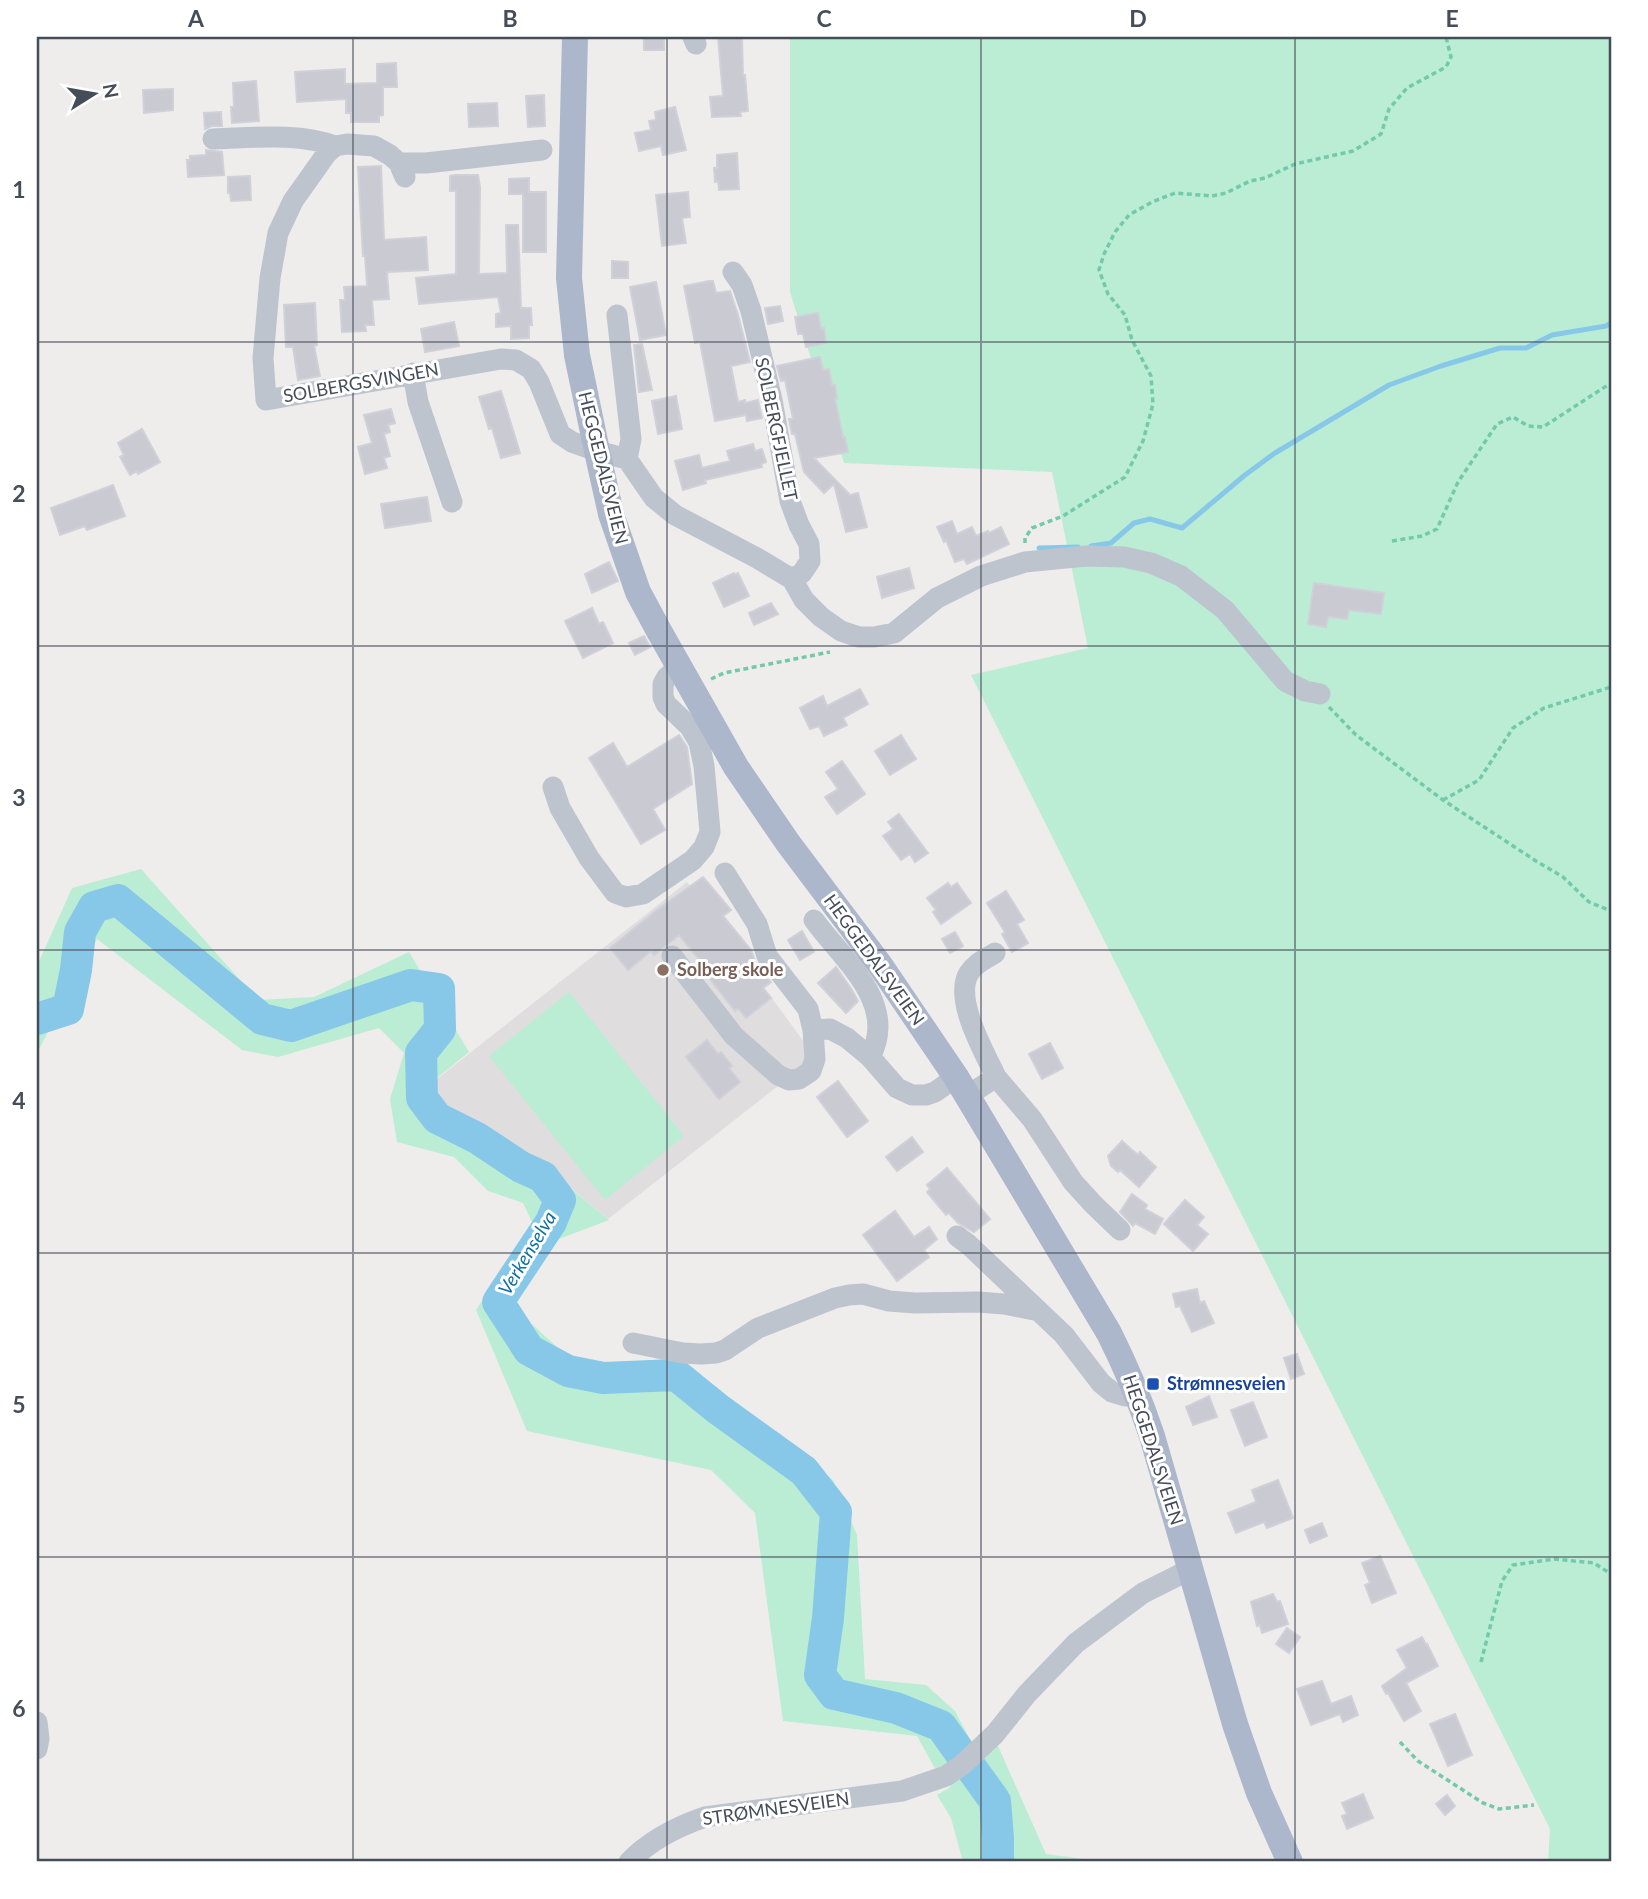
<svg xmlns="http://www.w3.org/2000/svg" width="1648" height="1899" viewBox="0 0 1648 1899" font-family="Lato,sans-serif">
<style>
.education{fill:#e0ddde}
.green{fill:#baedd4}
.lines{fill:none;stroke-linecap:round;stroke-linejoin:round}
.stream{stroke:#87c8e9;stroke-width:5}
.river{stroke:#87c8e9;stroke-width:32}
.building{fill:#c9cad2;stroke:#d0d1d8;stroke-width:2}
.path{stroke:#73caab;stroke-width:3.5;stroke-dasharray:5 3.5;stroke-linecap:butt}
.minor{stroke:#bdc4ce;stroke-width:21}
.major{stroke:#acb7cb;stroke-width:26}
.grid{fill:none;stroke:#454d59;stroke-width:2;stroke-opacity:0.55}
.education-dot{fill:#8d6e63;stroke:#fff;stroke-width:2.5}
.transit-dot{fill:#1a4fb4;stroke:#fff;stroke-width:2.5}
.labels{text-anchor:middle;stroke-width:6;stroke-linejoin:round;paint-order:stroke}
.street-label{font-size:18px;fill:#454d59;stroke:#fff}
.education-label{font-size:18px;font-weight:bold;fill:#785e54;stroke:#fff;text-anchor:start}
.transit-label{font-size:18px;font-weight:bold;fill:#164399;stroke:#fff;text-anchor:start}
.water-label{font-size:19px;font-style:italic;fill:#0f6fa2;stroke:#fff}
.neatline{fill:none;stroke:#454d59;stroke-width:2.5}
.grid-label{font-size:23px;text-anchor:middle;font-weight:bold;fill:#454d59}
</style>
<rect width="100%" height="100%" fill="#efecec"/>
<path class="education" d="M687 882 815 1057 608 1219 541 1163 474 1132 436 1122 428 1086Z"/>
<path class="green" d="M790 37H1611V1862H1548L1550 1829 971 675 1088 648 1052 472 844 463 790 292Z
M141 869 258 1000 314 997 409 952 469 1052 427 1086 436 1123 475 1133 540 1163 609 1220 546 1244 512 1306 579 1367 676 1358 833 1480 857 1535 865 1679 926 1685 955 1711 976 1751 943 1783 917 1736 783 1721 755 1513 711 1470 527 1431 476 1310 533 1224 523 1203 488 1191 454 1157 397 1142 390 1099 404 1053 379 1028 278 1057 242 1050 97 939 37 1053V966L72 888Z
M569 992 684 1136 605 1200 489 1056Z
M994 1737 1046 1854 1106 1862H963L951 1818 937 1795 949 1788Z"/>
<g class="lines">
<path class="stream" d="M1091 546 1111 543 1134 523 1150 519 1182 528 1245 475 1275 453 1389 385 1441 366 1500 348H1526L1552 335 1606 326 1611 323
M1039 548 1078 547"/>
<path class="river" d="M37 1019 68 1009 76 970 80 932 94 907 118 900 262 1019 291 1026 411 985 439 989 440 1029 421 1053 422 1098 437 1118 477 1138 521 1167 543 1177 560 1200 551 1222 498 1302 529 1350 568 1371 603 1378 676 1375 718 1409 804 1471 836 1512 828 1618 820 1675 834 1694 896 1708 941 1726 995 1801 998 1838V1862"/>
</g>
<path class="building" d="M644 37H664V50H644Z
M718 37H742L743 75H745L748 111 740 112 741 116 712 117 710 97 723 96Z
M396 63 397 87H383V115L379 116V122H351V113H346V99L297 102 295 72 345 69V84L377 83V64Z
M256 81 259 121 232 123 231 107H234L233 83Z
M173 89V110L144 113 143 90Z
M544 95 545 126 528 127 526 96Z
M497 103 498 126 469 127 468 104Z
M675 107 686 150 663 155 661 146 639 151 635 133 651 130 649 121 656 120 655 112Z
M221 112 222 126H212L205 129 204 113Z
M206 150 222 152 224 175 188 177 187 160H190V156L206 155Z
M737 153 739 189 719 190 718 181 715 182 714 168H717V155Z
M381 166 384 240 426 237 428 270 387 272 389 299 372 300 374 325H365L366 331 342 332 340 300H345L344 287 367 286 365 256H363L358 167Z
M455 175H478L480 187 479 274 507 273 506 225H518L521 308H531L532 325H529V338L511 339V326L496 327V314L501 313 498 297 419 304 416 278 456 274V191H450V176Z
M250 176 251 200 231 201 230 193H228V177Z
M529 178V192H546V252H523V194H509V179Z
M688 192 690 217 682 218 686 243 662 246 656 195Z
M612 261 628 262V278H612Z
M709 281H713L716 293 730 291 738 315 750 362 731 366 738 402 745 400V403L758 400 762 418 747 421 746 415 715 421 700 342 695 343 684 286Z
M656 282 666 335 640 340 630 287Z
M315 303 317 345 314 346 320 376 298 380 293 347H286L284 305Z
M780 306 783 321 768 324 765 308Z
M818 313 821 329 824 328 826 343 806 347 803 334H798L795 317Z
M454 322 459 346 425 352 421 329Z
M642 344 652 390 639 392 634 345Z
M820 357 823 370 829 369 832 385H835L837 399H835L843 437H845L848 452 814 458 850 495 858 493 867 527 846 532 834 484 824 493 804 472 795 434H792L789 419H793L785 380 781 381 777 366Z
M501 391 520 453 501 458 492 428 489 429 479 397Z
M676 396 682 429 658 434 652 401Z
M391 409 395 423 388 425 390 432 384 434 390 456 384 458 387 468 365 474 358 447 372 443 364 415Z
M142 429 160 462 138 474 137 471 130 475 120 457 124 455 118 443Z
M753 444 755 451 762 449 766 462 761 464 762 467 705 480 706 483 683 490 675 461 699 455 702 468 730 461 727 451Z
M113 485 125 516 87 530 85 526 60 535 51 508Z
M427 497 431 521 385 528 381 504Z
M952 521 957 534 972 527 976 536 988 531 989 533 1001 527 1009 544 967 564 964 559 955 562 946 540 944 542 937 527Z
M609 562 618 581 592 593 585 574Z
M909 568 914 588 882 598 877 577Z
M734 573 735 575 738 573 749 596 724 607 713 583Z
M1314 583 1384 593 1381 614 1349 610 1347 619 1328 617 1326 627 1308 624Z
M771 603 778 614 754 625 749 613Z
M592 608 599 624 603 622 613 643 583 658 565 621Z
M644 636 650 647 635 655 629 643Z
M860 689 868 704 843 718 847 725 824 736 819 726 810 729 800 708 823 696 827 706Z
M679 735 687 747 692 784 653 809 665 830 641 844 589 758 613 743 627 767Z
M901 735 916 759 890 775 875 751Z
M842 761 865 794 837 814 825 797 838 789 826 772Z
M899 814 928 853 915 862 910 854 901 860 883 836 893 829 888 822Z
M703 877 731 910 723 916 751 950 756 964 771 982 763 988 771 998 746 1018 738 1008 735 1011 699 965 702 963 679 935 654 955 651 951 628 970 610 948 658 909Z
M948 883 951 887 957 883 971 903 941 924 933 912 936 910 927 898Z
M1006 891 1024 920 1017 924 1028 943 1012 952 1002 934 1005 932 987 903Z
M802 931 814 952 800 960 788 940Z
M955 932 963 946 950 953 942 939Z
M836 967 852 990 858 1001 846 1013 818 983Z
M707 1040 718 1054 721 1052 732 1066 729 1068 740 1082 719 1099 686 1057Z
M1050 1043 1063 1068 1042 1079 1029 1054Z
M838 1081 868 1121 847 1137 817 1097Z
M912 1137 923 1152 897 1171 886 1157Z
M1122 1141 1138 1155 1140 1152 1156 1167 1139 1187 1120 1170 1118 1172 1111 1166 1108 1156Z
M947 1168 990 1219 974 1232 958 1223 949 1213 946 1215 927 1192 930 1189 927 1185Z
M1132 1194 1147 1205 1145 1209 1163 1219 1155 1234 1135 1223 1133 1226 1120 1212Z
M1185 1200 1204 1217 1197 1225 1208 1234 1193 1251 1164 1224Z
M895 1211 914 1237 929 1227 937 1239 924 1250 929 1257 897 1281 863 1235Z
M1197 1289 1200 1303 1204 1301 1214 1323 1192 1332 1180 1306 1176 1307 1173 1294Z
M1297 1354 1304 1374 1291 1379 1284 1358Z
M1209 1396 1217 1417 1193 1425 1186 1407Z
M1253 1402 1267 1437 1245 1446 1231 1410Z
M1278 1480 1293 1518 1267 1528 1264 1522 1236 1533 1228 1513 1256 1502 1252 1490Z
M1322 1523 1327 1536 1310 1543 1305 1530Z
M1380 1556 1396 1593 1372 1603 1365 1585 1370 1583 1362 1563Z
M1273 1594 1277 1602 1280 1601 1288 1624 1262 1633 1260 1625 1257 1626 1251 1602Z
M1287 1628 1300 1637 1289 1653 1276 1644Z
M1422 1637 1426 1645 1427 1644 1438 1666 1406 1683 1421 1711 1404 1721 1388 1693 1386 1694 1382 1686 1407 1668 1397 1650Z
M1322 1681 1331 1704 1351 1696 1358 1715 1343 1722 1340 1714 1311 1725 1297 1689Z
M1455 1714 1472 1755 1448 1766 1430 1724Z
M1363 1794 1373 1818 1347 1829 1342 1816 1347 1814 1342 1803Z
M1447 1795 1455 1806 1445 1815 1436 1804Z"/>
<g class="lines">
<path class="path" d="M1392 541 1422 536 1437 529 1458 482 1497 424 1513 417 1528 426 1543 427 1611 383
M1025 543V538L1032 528 1063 516 1125 477 1143 441 1153 404 1151 376 1132 340 1125 315 1108 294 1099 270 1104 254 1115 232 1129 215 1152 202 1175 193 1212 196 1226 193 1250 181 1265 178 1295 164 1353 151 1381 134 1389 109 1407 88 1446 67 1451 57 1446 37
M711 679 724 673 830 652
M1329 707 1356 735 1443 800 1536 861 1563 877 1589 902 1611 911
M1443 800 1479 780 1513 728 1544 708 1611 687
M1481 1662 1502 1581 1513 1565 1555 1559 1594 1563 1611 1574
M1400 1742 1418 1761 1483 1803 1499 1809 1534 1805"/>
<path class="minor" d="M693 37 696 44
M213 139C252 138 297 132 335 146
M399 163H426L542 150
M405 177 399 163 390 155 374 146 347 144 335 146 327 153 293 201 278 233 270 278 263 358 266 400 501 359 516 360 531 369 539 382 560 434 572 442 597 451 627 459 654 498 675 515 757 558 792 579 802 573 810 561 809 544 799 525 790 501 772 400 751 311 742 285 733 272
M617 315 631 439 627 459
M413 373 418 402 452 502
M792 579 804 600 821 617 841 631 859 637H874L894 633 937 598 981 576 1025 562 1086 556 1124 557 1151 563 1181 576 1225 610 1285 681 1305 691 1320 694
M553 787 560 808 589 858 615 893 626 897 643 894 693 860 704 847 710 832 708 809 704 766 699 742 690 727 666 704 663 697V684L667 677 679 667
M814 920C842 959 899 1003 870 1057
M995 953C986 959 975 963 969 973 953 999 985 1053 996 1077
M672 956 734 1036 778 1075 789 1080 799 1079 811 1071 815 1059 813 1030 808 1009 767 956 757 924 725 873
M813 1030 830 1029 847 1038 870 1057 897 1088 912 1095H926L935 1092 956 1077
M967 1096 996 1077 1032 1119 1073 1182 1093 1204 1120 1230
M957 1236 969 1245 1064 1335 1101 1383 1112 1392 1125 1396 1137 1393
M633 1343 683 1353 701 1354 716 1353 725 1350 758 1328 835 1298 849 1295 863 1294 889 1301 915 1303 978 1302 1004 1304 1039 1311
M37 1722 39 1739 37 1749
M629 1862C650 1840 676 1827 705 1817L902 1791 946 1776 962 1765 995 1734 1027 1694 1076 1643 1143 1593 1191 1569"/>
<path class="major" d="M575 37 569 278 577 355 597 451 611 514 638 592 659 631 736 767 788 843 880 965 956 1077 1109 1333C1126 1367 1140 1400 1152 1436L1235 1724 1259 1793 1290 1862"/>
</g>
<path class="grid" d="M353 37V1862M667 37V1862M981 37V1862M1295 37V1862M37 342H1611M37 646H1611M37 950H1611M37 1253H1611M37 1557H1611"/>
<circle class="education-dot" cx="663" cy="970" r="7"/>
<rect class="transit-dot" x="1146" y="1377" width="14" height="14" rx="3.5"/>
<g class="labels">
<g class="street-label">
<text transform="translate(361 383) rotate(-10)" y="6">SOLBERGSVINGEN</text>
<text transform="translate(776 429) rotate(78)" y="6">SOLBERGFJELLET</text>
<text transform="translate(603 468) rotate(76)" y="6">HEGGEDALSVEIEN</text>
<text transform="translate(874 960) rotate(54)" y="6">HEGGEDALSVEIEN</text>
<text transform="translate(1153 1450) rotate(72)" y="6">HEGGEDALSVEIEN</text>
<text transform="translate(776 1809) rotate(-8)" y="6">STRØMNESVEIEN</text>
</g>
<g class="education-label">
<text x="677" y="976">Solberg skole</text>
</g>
<g class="transit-label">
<text x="1167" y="1390">Strømnesveien</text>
</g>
<g class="water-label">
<text transform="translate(527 1253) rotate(-59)" y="7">Verkenselva</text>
</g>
</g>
<rect width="1648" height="1899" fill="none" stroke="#ffffff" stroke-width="77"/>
<g transform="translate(94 94) rotate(79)" stroke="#ffffff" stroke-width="5" paint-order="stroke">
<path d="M0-5L12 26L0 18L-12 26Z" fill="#454d59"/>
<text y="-10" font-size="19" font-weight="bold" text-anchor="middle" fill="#454d59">N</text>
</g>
<rect x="38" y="38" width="1572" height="1822" class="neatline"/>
<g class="grid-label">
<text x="196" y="27">A</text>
<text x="510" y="27">B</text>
<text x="824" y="27">C</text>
<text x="1138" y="27">D</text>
<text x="1452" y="27">E</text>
<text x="19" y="198">1</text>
<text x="19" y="502">2</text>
<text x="19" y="806">3</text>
<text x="19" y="1109">4</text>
<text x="19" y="1413">5</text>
<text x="19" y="1717">6</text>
</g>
</svg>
